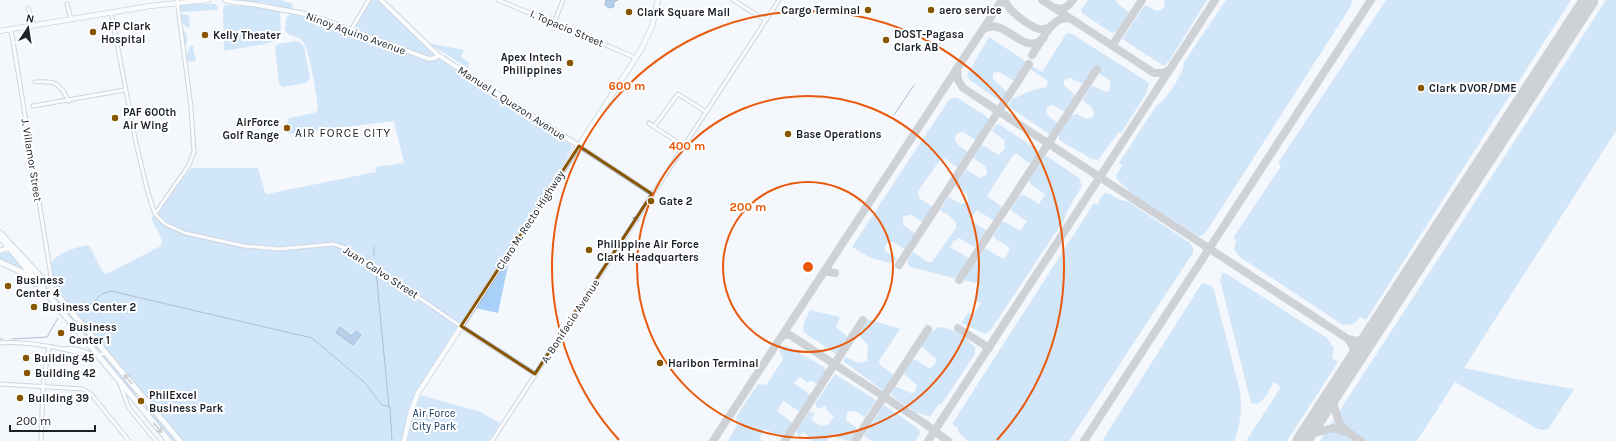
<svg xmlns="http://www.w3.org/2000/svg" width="1616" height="441" viewBox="0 0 1616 441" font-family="Karla,sans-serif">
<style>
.green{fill:#a9d0f9}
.water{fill:#69a0d8;stroke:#527aa3}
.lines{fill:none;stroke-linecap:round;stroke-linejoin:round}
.stream{stroke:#527aa3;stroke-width:1}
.taxiway{stroke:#a0a4a9;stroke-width:8}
.runway{stroke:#a0a4a9;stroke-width:19}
.minor-casing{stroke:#9bacbd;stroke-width:5}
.tertiary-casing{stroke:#9bacbd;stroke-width:6}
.secondary-casing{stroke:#9bacbd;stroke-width:6}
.primary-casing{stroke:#9bacbd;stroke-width:7}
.minor{stroke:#fff;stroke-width:3}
.tertiary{stroke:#fff;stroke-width:4}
.secondary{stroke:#fff;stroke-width:4.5}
.primary{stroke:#fff;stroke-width:5}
.oneway{stroke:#989b9e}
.marked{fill:none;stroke:#850;stroke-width:3;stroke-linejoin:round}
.ring{fill:none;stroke:#e8590c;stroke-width:2}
.poi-dot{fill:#850;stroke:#fff;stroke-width:1.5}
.labels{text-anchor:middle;stroke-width:4;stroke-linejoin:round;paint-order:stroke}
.poi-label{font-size:11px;font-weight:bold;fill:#1b2127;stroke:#fff;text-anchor:start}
.street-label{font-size:11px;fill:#1b2127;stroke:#fff}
.park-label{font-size:11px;fill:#0f375d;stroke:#fff}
.neighbourhood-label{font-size:12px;letter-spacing:1px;fill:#1b2127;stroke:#fff}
.centre{fill:#e8590c;stroke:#fff;stroke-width:2}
.ring-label{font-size:12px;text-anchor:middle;font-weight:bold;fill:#e8590c;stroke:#fff;stroke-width:4;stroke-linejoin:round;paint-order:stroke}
</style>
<rect width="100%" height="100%" fill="#f4f8fc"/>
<path class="green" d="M234 0H280L293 4 292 10 266 3Z
M369 0H377L433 52V56H428L400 46 393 42 380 39 357 29 355 26Z
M1088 0H1116L1119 5 1129 12 1117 32 1112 33 1082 13 1081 10Z
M1164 0H1207L1170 60 1164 66 1125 41 1123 38 1145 5 1157 11 1161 10 1165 6Z
M1226 0H1352L1351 6 1206 232 1203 235 1198 236 1131 193C1127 187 1118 183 1116 176L1122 165 1119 163 1156 106C1167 99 1183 75 1184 62Z
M1386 0H1571L1366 320 1361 317 1353 324 1343 325 1240 257 1234 250 1236 240 1233 238 1281 166 1278 163Z
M1606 0H1616V131L1464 368 1516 379 1574 389 1549 428 1545 430 1538 429 1455 382 1417 441H1320Z
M184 4H215L218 6V9L216 10 183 12 179 9 180 6Z
M225 5 263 7 280 11 281 30 274 41 270 43 224 51 223 8Z
M291 13 307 17 335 27 344 29 386 46 425 60 440 58 571 145 572 147 556 178 534 209 531 217 456 329 423 382 403 441H184L53 285C53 279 50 271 51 265 52 254 78 247 87 245L90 247 102 271 106 274 161 246 162 240 151 218 161 208 191 168H258L265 192 267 194 376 172 375 167 404 163 394 121 289 134 287 123 289 118 314 113 317 111 318 107C316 94 310 50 303 42 299 36 290 37 285 31L286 18Z
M184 14 188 15C190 19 189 22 190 26L187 28 181 21 180 16Z
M181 28C189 34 189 40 184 49Z
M1068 33 1072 34 1145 80 1149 84 1146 94 1121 133 1119 132 1098 160 1092 159 1059 140V134L1072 115 1076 114 1087 119 1093 117C1097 108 1088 105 1083 100L1090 87 1093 86 1106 92 1110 90V81L1099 73 1097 69 1093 68 1085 82 1081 83 1070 78 1064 80V85L1074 94 1075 97 1065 112 1053 105 1047 107C1044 115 1052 119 1058 123L1052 133 1049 134 1008 106 1012 99 1033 90 1046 87 1048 81 1030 69 1032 66 1042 72 1066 34Z
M989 37 1027 62 1016 80H1012L999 72 993 73V79L1008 93 1001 102 970 80 967 76 968 73Z
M295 41 300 42 304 47 310 79 305 83 283 87 279 84 275 47 278 44Z
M428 43 464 50 461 57 469 63 468 68Z
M190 46H193L196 61 188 62 186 59Z
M953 98H957L986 116 989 120 977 140C972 139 967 133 962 132 960 132 957 133 956 135 951 142 964 149 968 152L958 168 946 159 940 160 918 191 919 198 933 207 923 223C917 218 910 211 903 218V225L916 234 905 249 892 242 887 243 885 247V251L898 259 891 263 871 258 852 247 920 143 949 100Z
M999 124 1039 151 1033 161 1029 163 1017 154 1013 155 987 196 1001 206C1002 211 997 218 993 220L978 211H976L970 220 987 231 978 246 975 247 959 238 955 241H952L953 243 950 247 970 259 959 275 953 278 910 267C905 261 909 258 913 252L928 262H932L956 228C958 219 947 215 940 210L949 197C955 200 962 207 968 201L967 194 955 186 966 169 980 178 986 175C990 166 980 163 973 158L982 145 999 155 1005 148 1004 140 992 131 995 126Z
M1047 156 1079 178 1082 186 1065 215 1066 217 990 331 985 334 961 323 968 313 974 314 981 303 974 300 980 284 963 280 984 249H987L1003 259 1007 255 1010 248 994 238V235L1002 222H1005L1020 231 1027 221 1012 211 1011 208 1020 195H1024L1039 204 1045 194 1030 184 1029 180 1045 157Z
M1105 193C1114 194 1118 201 1127 201L1190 243 1193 248V253L1069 441H968L958 432V428L952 424 1094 203 1097 205 1102 196Z
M5 252 11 254 21 265 18 267 0 259V253Z
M510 256 498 313 475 308Z
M1222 273 1227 274 1327 338 1334 348 1332 358 1338 362 1287 441H1246L1281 387 1274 382C1268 391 1263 407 1251 403L1220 280Z
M38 279 54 294 101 350 100 352 63 310Z
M1202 283 1212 286 1214 290 1240 391C1242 408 1241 425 1234 441H1102Z
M810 310 840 317 836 327 848 337 837 355 805 333C800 325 807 318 810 310Z
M868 319 900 329 879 361 880 365 894 375 884 391 844 362V358L846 357 858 363 867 361 868 345 858 335Z
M939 327C946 327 961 333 966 338 970 342 971 345 975 347V354L941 405 939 404 930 417 920 413H917L892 396V393L895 387C901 387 906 392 912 393L915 392 917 385 904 374 912 360H916L929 368C934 367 936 364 936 359L921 346 931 332Z
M783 346H787L824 367 827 372 819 385 812 381 807 382 800 377 794 383 812 396 800 412 783 401 777 411 793 423 783 439 765 429 759 438 763 441H728L737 425 736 417 758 384 766 385 782 361 783 358 779 351Z
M103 357H105L137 394 135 396Z
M835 374 876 400 865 417C860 414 854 408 847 412L846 420 858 429 850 441C840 441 837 434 828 438V441H812L807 438 808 436 803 432 799 437 797 434V430L809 412 815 413 811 420 821 426 829 424 834 416 826 410 827 408 824 406 818 409 815 404Z
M421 395 481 412 500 423 489 441H407L412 417Z
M884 405 919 429 920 433 916 441H872L864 436Z
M147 407 176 441H171L145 409Z"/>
<path class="water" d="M606 0H618L614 2V7L609 8 605 5Z
M340 327 351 336 357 331 361 335 353 345 336 333Z"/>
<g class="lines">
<path class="stream" d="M934 53 943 38
M894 115 914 85
M374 247V256
M376 271 389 407
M84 311 102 294 111 291 312 338 365 383 382 405 390 407 392 441
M0 339H3
M12 339 47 337 58 318"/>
<path class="taxiway" d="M1005 0C1007 10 1029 26 1039 29 1044 30 1048 28 1051 26
M1042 0 1154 73H1163L1169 70
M1054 8C1063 10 1068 7 1073 0
M982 30C1005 14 1021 57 1043 39
M1112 46 1142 0
M1032 55C1041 43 1053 13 1070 19
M957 68 958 80 963 88 1348 339C1356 348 1355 355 1351 366
M899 265 1029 64
M824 271 835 273
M959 280 1097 69
M958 328 989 348
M782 337 785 334 790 335 924 423 948 441
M1348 339 1357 341 1370 336
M1332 395C1338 423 1336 425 1361 441
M1305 436 1333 428 1345 432
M713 441 1002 0
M785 441 863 320
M855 441 928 329
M928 441 1215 0
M1084 441 1371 0"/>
<path class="runway" d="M1302 441 1589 0"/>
<defs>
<path id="minor" d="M498 0 554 23 636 58
M733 0 765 20
M67 4 71 19
M28 8 34 25
M111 12 136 143 148 193 155 214 165 224 185 233 244 246 279 249 333 244 346 248 465 329 535 374
M554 23 563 0
M11 29 53 288
M351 30 369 0
M35 82C57 81 58 82 69 101
M33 106 125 90
M649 123 654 127
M579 146 652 194
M684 146 654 127 656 124 678 94 706 112
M155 214 189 165 194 152 191 107 177 0
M0 343C20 341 43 345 63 349 78 352 90 358 106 353
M65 349C72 347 83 350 90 354
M0 384 83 389 91 394 129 441
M120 384 129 408 156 441
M41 441 43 385 49 347
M492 441 779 0"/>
<path id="tertiary" d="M225 0 232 2 251 4 301 13 324 20 429 59 435 58 438 55
M381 0 438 55 579 146"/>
<path id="secondary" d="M0 31 150 6 208 0
M0 251 11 247
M404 441 411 411 418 393 641 50 652 26 658 0"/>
<path id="primary" d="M0 233 53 290 180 441
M1 238 169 441
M0 262 22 272 35 283"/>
</defs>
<use href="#minor" class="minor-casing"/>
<use href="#tertiary" class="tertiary-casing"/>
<use href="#secondary" class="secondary-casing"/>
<use href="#primary" class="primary-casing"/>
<use href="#minor" class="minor"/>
<use href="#tertiary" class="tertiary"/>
<use href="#secondary" class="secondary"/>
<use href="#primary" class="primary"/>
</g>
<defs><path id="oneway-shaft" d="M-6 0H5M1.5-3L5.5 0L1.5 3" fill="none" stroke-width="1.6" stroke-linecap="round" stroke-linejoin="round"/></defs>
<g class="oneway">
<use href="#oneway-shaft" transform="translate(635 221) rotate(-57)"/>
<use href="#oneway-shaft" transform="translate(128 379) rotate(-130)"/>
<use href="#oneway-shaft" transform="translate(158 428) rotate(50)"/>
</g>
<path d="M0 0H1616V441H0ZM579 146 652 194 535 374 461 326Z" fill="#f4f8fc" fill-opacity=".55" fill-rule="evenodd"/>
<path class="marked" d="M579 146 652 194 535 374 461 326Z"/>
<g class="ring">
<circle cx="808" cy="267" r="85"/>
<circle cx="808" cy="267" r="171"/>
<path d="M619 440A256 256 0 1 1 997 440"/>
</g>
<g class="poi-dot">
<circle cx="868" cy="10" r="4"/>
<circle cx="931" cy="10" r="4"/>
<circle cx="629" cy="12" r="4"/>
<circle cx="93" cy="32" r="4"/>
<circle cx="205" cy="35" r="4"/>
<circle cx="886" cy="40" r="4"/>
<circle cx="570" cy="63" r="4"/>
<circle cx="1421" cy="88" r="4"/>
<circle cx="115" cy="118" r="4"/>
<circle cx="287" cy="128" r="4"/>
<circle cx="788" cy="134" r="4"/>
<circle cx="651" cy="201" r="4"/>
<circle cx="589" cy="250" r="4"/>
<circle cx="8" cy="286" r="4"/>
<circle cx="34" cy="307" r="4"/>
<circle cx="61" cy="333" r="4"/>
<circle cx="26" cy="358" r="4"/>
<circle cx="660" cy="363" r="4"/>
<circle cx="27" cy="373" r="4"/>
<circle cx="20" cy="398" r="4"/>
<circle cx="141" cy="401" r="4"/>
</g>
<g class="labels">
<g class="poi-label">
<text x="860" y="14" text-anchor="end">Cargo Terminal</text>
<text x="939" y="14">aero service</text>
<text x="637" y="16">Clark Square Mall</text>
<text x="101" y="30">AFP Clark<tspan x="101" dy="13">Hospital</tspan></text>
<text x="894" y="38">DOST-Pagasa<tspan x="894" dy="13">Clark AB</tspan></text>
<text x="213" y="39">Kelly Theater</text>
<text x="562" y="61" text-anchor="end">Apex Intech<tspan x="562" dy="13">Philippines</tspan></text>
<text x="1429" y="92">Clark DVOR/DME</text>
<text x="123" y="116">PAF 600th<tspan x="123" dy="13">Air Wing</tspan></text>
<text x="279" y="126" text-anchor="end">AirForce<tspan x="279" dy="13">Golf Range</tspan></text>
<text x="796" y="138">Base Operations</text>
<text x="659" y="205">Gate 2</text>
<text x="597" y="248">Philippine Air Force<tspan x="597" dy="13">Clark Headquarters</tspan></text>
<text x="16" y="284">Business<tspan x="16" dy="13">Center 4</tspan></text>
<text x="42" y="311">Business Center 2</text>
<text x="69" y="331">Business<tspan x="69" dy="13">Center 1</tspan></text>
<text x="34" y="362">Building 45</text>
<text x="668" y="367">Haribon Terminal</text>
<text x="35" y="377">Building 42</text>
<text x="149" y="399">PhilExcel<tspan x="149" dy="13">Business Park</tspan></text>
<text x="28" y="402">Building 39</text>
</g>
<g class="street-label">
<text transform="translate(567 28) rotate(23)" y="4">I. Topacio Street</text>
<text transform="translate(356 33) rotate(20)" y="4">Ninoy Aquino Avenue</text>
<text transform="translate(512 103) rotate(33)" y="4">Manuel L. Quezon Avenue</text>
<text transform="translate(32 160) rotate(81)" y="4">J. Villamor Street</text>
<text transform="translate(530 220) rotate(-57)" y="4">Claro M. Recto Highway</text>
<text transform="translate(381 272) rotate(33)" y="4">Juan Calvo Street</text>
<text transform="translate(570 321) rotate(-57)" y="4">A. Bonifacio Avenue</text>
</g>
<g class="park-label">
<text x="434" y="417">Air Force<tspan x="434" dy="13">City Park</tspan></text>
</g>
<g class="neighbourhood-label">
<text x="343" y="137">AIR FORCE CITY</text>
</g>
</g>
<circle cx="808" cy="267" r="6" class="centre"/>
<g class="ring-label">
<text x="627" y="90">600 m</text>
<text x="687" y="150">400 m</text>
<text x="748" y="211">200 m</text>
</g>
<g transform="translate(28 28) rotate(12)" stroke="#ffffff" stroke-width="3" paint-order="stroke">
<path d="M0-3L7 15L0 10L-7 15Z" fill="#1b2127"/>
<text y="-6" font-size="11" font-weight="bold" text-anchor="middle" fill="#1b2127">N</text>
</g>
<path d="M10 425v6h85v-6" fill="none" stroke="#1b2127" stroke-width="2"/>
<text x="16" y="425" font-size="12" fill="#1b2127" stroke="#ffffff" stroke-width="3" paint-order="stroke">200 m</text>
</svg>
